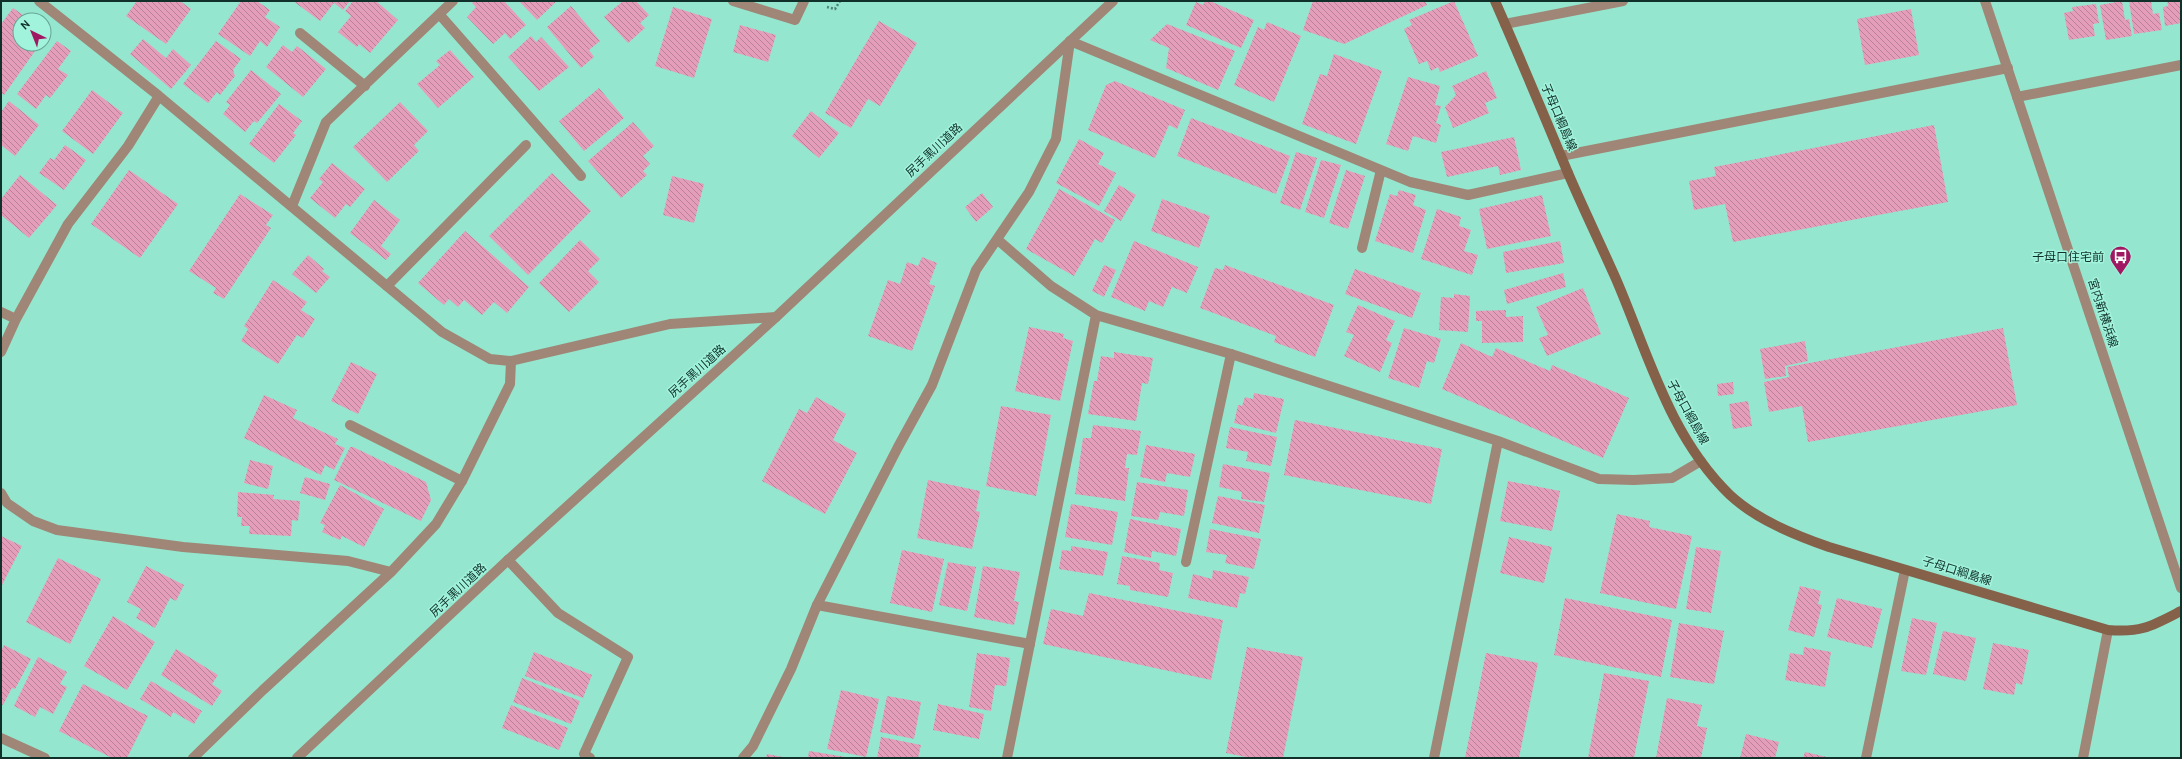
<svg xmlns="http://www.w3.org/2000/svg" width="2182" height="759" viewBox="0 0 2182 759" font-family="Cabin,'Noto Sans JP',sans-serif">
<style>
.building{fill:url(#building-back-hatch)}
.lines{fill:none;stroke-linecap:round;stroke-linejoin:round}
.path{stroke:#4d8475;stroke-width:2.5;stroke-dasharray:2 2;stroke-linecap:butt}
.service{stroke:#9f8676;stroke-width:10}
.minor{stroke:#9f8676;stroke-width:10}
.tertiary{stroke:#9f8676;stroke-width:10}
.secondary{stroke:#85614a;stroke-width:10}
.labels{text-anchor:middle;stroke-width:3;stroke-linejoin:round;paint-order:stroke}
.street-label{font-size:12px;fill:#0f3129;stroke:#a2f3dc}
.poi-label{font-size:12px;fill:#0f3129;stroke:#a2f3dc;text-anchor:end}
</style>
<defs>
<pattern id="building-back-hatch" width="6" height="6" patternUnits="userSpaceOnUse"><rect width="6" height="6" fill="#e59eba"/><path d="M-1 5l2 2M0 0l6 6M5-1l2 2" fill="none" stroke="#b88197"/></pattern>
</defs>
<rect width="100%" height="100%" fill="#95e6cf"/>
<path class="building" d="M137 1H180L191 9 166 44 126 16Z
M241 1H257L270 10 265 17 280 27 267 47 260 41 250 56 218 34Z
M293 1H350L343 10 334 3 320 21Z
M353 1H376L398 20 370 53 359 44 357 47 338 32 351 16 345 11Z
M474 1H504L526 25 510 39 505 33 493 44 467 17 476 7 472 3Z
M519 1H557L537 20Z
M623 1H636L649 15 640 23 645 28 628 43 604 17Z
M1205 1H1210L1254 20 1241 48 1186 25 1196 2 1203 5Z
M1313 1H1425L1427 5 1344 44 1303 30Z
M1454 1 1478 56 1440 72 1438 67 1431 71 1427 61 1419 64 1404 29 1412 25 1409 20Z
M2122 1 2125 20 2129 19 2132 36 2106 40 2100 5Z
M2129 1H2151L2153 14 2159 13 2162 30 2134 34Z
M2167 1H2181V23L2165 26 2163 7 2168 6Z
M2096 4 2099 23 2093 24 2095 36 2069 40 2064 13 2073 11 2072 7Z
M571 6 600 41 589 50 594 57 581 68 547 27Z
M673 7 712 19 694 78 655 66Z
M13 8 30 20H20V44H40L4 95 1 93V24Z
M1911 9 1919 55 1865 65 1857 19Z
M879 21 917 43 880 106 868 99 851 128 825 113Z
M1267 22 1301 36 1274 102 1234 85 1258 27 1264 30Z
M1167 24 1235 51 1218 90 1166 68 1169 48 1150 40Z
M740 25 776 35 768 62 733 52Z
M531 36 536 42 541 37 569 67 539 91 508 57Z
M143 39 166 58 173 49 191 65 171 89 130 54Z
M57 41 71 51 58 69 68 75 50 98 46 95 36 109 17 94Z
M216 41 241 59 233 70 235 76 220 95 217 92 208 103 183 84Z
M283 45 292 52 297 46 326 69 303 97 266 67Z
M450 50 474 77 438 108 417 84 440 65 436 61Z
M1334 54 1382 71 1356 144 1302 124 1320 74 1327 76Z
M251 70 281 94 257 123 254 121 245 132 223 114 230 105 226 102Z
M1486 71 1497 98 1485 103 1489 113 1453 128 1445 107 1456 95 1452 86Z
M1408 77 1440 86 1435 105 1441 106 1436 123 1441 125 1436 143 1413 136 1408 151 1386 144Z
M1115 81 1185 110 1177 129 1169 125 1155 158 1088 130 1106 85Z
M599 88 624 118 584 151 559 121Z
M92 90 123 113 93 154 62 131Z
M9 101 39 125 15 156 1 145V112Z
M400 102 428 131 414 145 419 151 387 182 353 147Z
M279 104 302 121 293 133 296 135 274 163 249 144Z
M811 111 839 133 819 158 792 136Z
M1191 118 1290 156 1276 194 1177 156Z
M633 122 654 146 643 156 650 164 643 171 647 175 621 198 588 161Z
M1934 125 1948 202 1733 242 1725 204 1694 210 1689 181 1716 176 1714 167Z
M1514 137 1521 170 1500 175 1498 166 1447 177 1441 152Z
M1079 139 1104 153 1098 164 1116 173 1099 206 1056 183Z
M65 145 86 160 64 190 39 173 50 158 54 160Z
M1296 152 1317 158 1300 210 1280 203Z
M1321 160 1341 165 1324 218 1305 212Z
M332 163 365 189 350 207 346 204 335 218 310 198 323 182 319 179Z
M129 170 178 204 140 258 91 224Z
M1346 170 1365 176 1348 229 1329 223Z
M552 173 591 211 528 275 489 236Z
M20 175 57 205 29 238 1 215V199Z
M672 176 704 184 694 223 663 215Z
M1119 185 1136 195 1121 221 1104 211Z
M1059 189 1115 220 1102 243 1095 239 1074 276 1026 249Z
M1399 190 1416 195 1413 205 1426 210 1413 253 1375 241 1390 194 1397 196Z
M982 193 993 207 976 222 965 207Z
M240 194 273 215 266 225 271 228 224 299 213 293 216 288 189 271Z
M1542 195 1551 236 1487 249 1479 209Z
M1162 199 1210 216 1199 248 1151 231Z
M374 200 400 220 381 246 391 254 386 260 350 233Z
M1437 209 1461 217 1459 226 1471 230 1464 251 1478 255 1472 275 1421 259Z
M465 231 529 287 507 313 494 302 482 315 464 300 458 307 449 299 444 305 418 283Z
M580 240 600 259 588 271 599 282 569 312 539 283Z
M1134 241 1198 267 1187 293 1172 287 1163 307 1149 301 1145 311 1111 297Z
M1560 241 1564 263 1506 273 1503 252Z
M308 255 324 269 322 271 330 277 316 293 292 274Z
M922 257 937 263 929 284 935 286 912 351 868 336 888 280 900 284 907 262 918 266Z
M1104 265 1116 270 1104 297 1092 291Z
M1225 265 1334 305 1315 357 1274 342 1276 336 1200 308 1215 268 1223 270Z
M1355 269 1421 293 1412 318 1345 294Z
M1563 273 1566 287 1507 304 1504 290Z
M273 280 307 302 301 310 315 319 303 338 297 335 278 364 241 341 248 329 244 326Z
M1583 288 1601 334 1547 356 1539 338 1548 335 1536 307Z
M1454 294 1470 296 1468 332 1439 330 1441 297 1454 298Z
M1358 305 1395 321 1386 340 1392 343 1380 372 1344 356 1354 335 1346 332Z
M1506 310V317L1523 316V342L1482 343V321H1476V311Z
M1029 327 1064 334 1063 338 1073 341 1060 401 1015 391Z
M1404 328 1441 339 1434 363 1427 361 1419 388 1388 378Z
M2003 328 2017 405 1808 442 1802 406 1769 412 1764 382 1789 377 1787 367Z
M1805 341 1808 361 1785 366 1786 376 1765 379 1760 349Z
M1461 343 1492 357 1496 348 1550 371 1552 365 1629 398 1603 458 1442 389Z
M1114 352 1153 358 1148 384 1142 383 1136 421 1088 414 1094 381H1097L1101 356 1114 358Z
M351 362 377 374 358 414 331 401Z
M1733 382 1734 394 1718 396 1717 384Z
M1254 393 1284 399 1276 433 1234 423 1238 405 1242 406 1245 397 1253 399Z
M264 395 297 410 293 418 338 439 335 444 345 448 334 470 325 465 321 475 244 438Z
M816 397 846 414 833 440 857 453 825 514 762 481 799 409 807 413Z
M1748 401 1752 426 1733 429 1729 404Z
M1001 406 1051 415 1036 496 986 486Z
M1295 420 1442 449 1431 504 1284 475Z
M1093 425 1141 431 1137 455 1127 454 1125 468H1129L1125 501 1075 494 1083 438H1091Z
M1230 427 1277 437 1271 466 1246 461 1248 452 1226 448Z
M1146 445 1195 454 1190 477 1167 473 1165 482 1140 477Z
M350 447H353L426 482 431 500 421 521 334 480Z
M250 460 273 466 268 489 244 483Z
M1223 464 1270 473 1264 502 1241 499 1242 492 1219 487Z
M305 477 330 484 325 500 300 493Z
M928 480 980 491 976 511 980 512 972 549 917 538Z
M1508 481 1560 491 1552 531 1500 521Z
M1137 482 1188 490 1184 516 1160 512 1158 520 1131 516Z
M340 485 384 509 364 547 342 536 340 540 322 532 325 525 320 523Z
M238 492 274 495 273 499 300 501 298 521 292 520 291 536 249 534 250 526H241L242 517H237Z
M1218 496 1265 505 1259 533 1212 523Z
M1071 504 1118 512 1112 545 1065 537Z
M1617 514 1650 521 1649 527 1692 536 1676 609 1600 593Z
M1130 519 1181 529 1176 556 1152 551 1151 558 1124 552Z
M1210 529 1261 539 1254 569 1225 563 1227 555 1206 552Z
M1 536 22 546 1 587Z
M1509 537 1552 547 1544 583 1500 573Z
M1071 546 1108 552 1103 576 1059 569 1062 550 1071 551Z
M1696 547 1721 551 1711 613 1686 609Z
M902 550 944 559 932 612 890 603Z
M1122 556 1160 563 1159 570 1173 573 1168 597 1130 590V586L1117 584Z
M58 558 101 579 70 644 26 622Z
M948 562 976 567 967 611 939 605Z
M146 566 184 585 176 601 170 598 155 628 136 618 141 609 127 602Z
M983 566 1020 572 1014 601 1019 602 1014 625 974 617Z
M1213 570 1249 577 1245 594 1240 593 1237 608 1188 598 1193 574 1212 579Z
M1800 586 1821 591 1818 604 1822 605 1814 637 1788 630Z
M1089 593 1223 620 1211 680 1043 644 1051 609 1083 616Z
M1565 598 1672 620 1661 677 1554 655Z
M1837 598 1882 609 1872 648 1827 637Z
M113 616 155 642 127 690 84 666Z
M1912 618 1937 623 1926 675 1901 671Z
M1679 623 1724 631 1714 684 1670 677Z
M1943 631 1976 638 1966 681 1933 674Z
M1993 643 2029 650 2022 685 2016 683 2014 695 1983 689Z
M4 645 31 659 15 689 12 688 3 705 1 704V651Z
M1247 647 1303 657 1283 758H1251L1226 753Z
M1804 647 1831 652 1825 687 1785 680 1790 653 1803 655Z
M176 649 218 675 212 684 222 691 212 706 161 675Z
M534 652 592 675 583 698 525 676Z
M977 653 1010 658 1006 686 995 685 991 711 969 707Z
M1486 653 1538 663 1519 758H1465Z
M38 657 67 672 60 684 67 687 53 714 40 707 35 717 14 706Z
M1604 673 1649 681 1634 758H1588Z
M522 678 580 701 571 724 513 702Z
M151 681 202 711 194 724 173 712 171 717 140 699Z
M83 684 148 716 127 758H112L59 731Z
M841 690 879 699 866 757 827 749Z
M887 696 921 702 914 739 880 732Z
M1667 698 1702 705 1697 726 1707 728 1701 758H1656Z
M938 704 984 714 979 739 933 730Z
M511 705 568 728 559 750 502 728Z
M1746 734 1779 742 1775 758H1740Z
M881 737 921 745 918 758H877Z
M809 751 846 757 845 758H808Z
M1805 752 1827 757V758H1803Z
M767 754 783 757V758H766Z"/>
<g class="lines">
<path class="path" d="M827 7 835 9 840 1"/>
<path class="service" d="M733 1 795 20 804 1
M440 15 581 176
M300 33 365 86
M1070 41 1410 182 1468 195 1568 173
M1561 156 2008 68
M1362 248 1381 170
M387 286 526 145
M350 425 462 481
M508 560 558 613 628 657 584 754 590 758
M1186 562 1231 354
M817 605 1030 644
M1 738 45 758"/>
<path class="minor" d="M39 1 159 96 442 332 490 359 511 361 670 324 776 317
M1505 24 1623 1
M2017 97 2181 65
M292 206 326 122 453 1
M998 240 1051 286 1096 315 1231 354 1498 441 1599 479 1634 480 1672 478 1701 461
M1 312 16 319
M1 352 16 319 68 224 128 146 159 96
M1 493 7 503 33 521 57 530 183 547 348 561 391 572
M193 758 263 690 391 572 436 524 462 481 510 384 511 361
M743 758 753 746 791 669 817 605 898 447 932 385 976 270 1029 192 1056 139 1070 41
M1007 758 1096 315
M1434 758 1498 441
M1866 758 1905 570
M2083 758 2108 630"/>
<path class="tertiary" d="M1985 1 2181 588
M297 758 508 560 776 317 1113 1"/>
<path class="secondary" d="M1495 1C1520 58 1544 115 1568 173 1583 208 1600 243 1616 279 1648 353 1669 436 1730 495 1757 520 1795 535 1829 547L2108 630C2141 633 2152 626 2181 611"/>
</g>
<defs>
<symbol id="bus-pin" viewBox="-11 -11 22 30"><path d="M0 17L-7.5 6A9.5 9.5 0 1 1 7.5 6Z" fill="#a11862" stroke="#a2f3dc"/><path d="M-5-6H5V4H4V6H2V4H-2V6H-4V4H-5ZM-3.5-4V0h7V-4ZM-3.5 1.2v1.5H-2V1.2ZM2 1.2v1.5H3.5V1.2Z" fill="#fff"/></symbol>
</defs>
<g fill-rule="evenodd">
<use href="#bus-pin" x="2108" y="244" width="25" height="34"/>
</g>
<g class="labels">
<g class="street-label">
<text transform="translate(1559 117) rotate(67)" y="4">子母口綱島線</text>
<text transform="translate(934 150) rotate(-43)" y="4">尻手黒川道路</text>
<text transform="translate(2103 313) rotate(72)" y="4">宮内新横浜線</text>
<text transform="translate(697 371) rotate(-42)" y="4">尻手黒川道路</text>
<text transform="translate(1688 412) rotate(61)" y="4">子母口綱島線</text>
<text transform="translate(1957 571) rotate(17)" y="4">子母口綱島線</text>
<text transform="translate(458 590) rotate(-43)" y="4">尻手黒川道路</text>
</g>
<g class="poi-label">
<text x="2104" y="261">子母口住宅前</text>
</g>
</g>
<rect width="2182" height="759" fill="none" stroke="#0f3129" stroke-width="4"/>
<g transform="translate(32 32) rotate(317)"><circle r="19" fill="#a2f3dc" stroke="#67a594"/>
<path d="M0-3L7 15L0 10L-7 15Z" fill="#a11862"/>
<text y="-6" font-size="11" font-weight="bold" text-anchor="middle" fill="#0f3129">N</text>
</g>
</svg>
